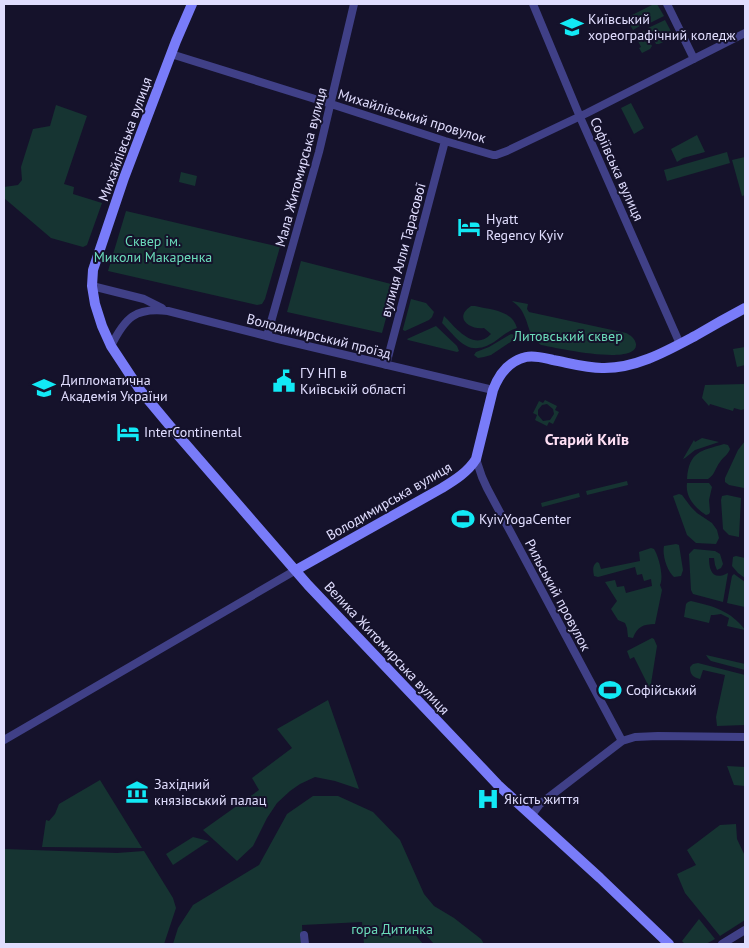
<svg xmlns="http://www.w3.org/2000/svg" width="749" height="948" viewBox="0 0 749 948" font-family="'PT Sans',sans-serif">
<style>
.green{fill:#163432;fill-rule:evenodd}
.lines{fill:none;stroke-linecap:round;stroke-linejoin:round}
.street{stroke:#404087;stroke-width:8}
.secondary{stroke:#797cf9;stroke-width:10}
.labels{text-anchor:middle;stroke-width:4;stroke-linejoin:round;paint-order:stroke}
.poi-label{font-size:14px;fill:#e0ddfe;stroke:#15122b;text-anchor:start}
.street-label{font-size:14px;fill:#e0ddfe;stroke:#15122b}
.park-label{font-size:14px;fill:#6bdcba;stroke:#15122b}
.quarter-label{font-size:16px;font-weight:bold;fill:#fedff4;stroke:#15122b}
</style>
<rect width="100%" height="100%" fill="#15122b"/>
<path class="green" d="M654 4H657L664 16 646 25 645 23 633 30 626 18Z
M665 20 674 37 659 44H656L648 28Z
M644 31 652 46 650 49 642 53 639 48 641 47 635 35Z
M631 103 644 128 634 134 621 108Z
M56 105 87 116 64 184 74 187 73 194 102 203 87 245 83 247 51 238 4 198V187L18 185 22 180 21 167 33 129 50 126Z
M697 135 705 152 683 158 677 162 671 149Z
M727 152 730 163 667 181 664 170Z
M745 157V195L742 196 732 160Z
M181 172 197 176 195 186 179 182Z
M126 211 280 247 265 299 262 304 257 305 108 271Z
M301 261 395 285 382 333 287 312Z
M411 299 426 303 434 312 432 317 429 320 405 331 403 330V329Z
M512 301 528 304 527 309 529 312 626 333C630 335 635 338 636 344 638 367 553 347 541 345 527 334 530 326 523 313 521 308 516 304 512 301Z
M471 306H475C491 310 512 310 517 328 508 331 502 336 494 342 468 358 459 340 442 323L444 316C456 328 474 352 491 334L484 328C470 330 453 318 471 306Z
M436 326 457 346 459 351 457 352 408 340 407 339Z
M511 334 516 335 515 339 491 355 484 357 478 358 474 355 476 352 489 347Z
M745 347V365L737 367 733 349Z
M745 384V409L741 410 734 408 733 411 710 404 709 406 702 398 705 385Z
M545 400 557 406 555 410 559 412 553 424 549 422 547 426 535 420 537 415 533 413 539 401 543 403ZM547 404 553 409 554 414 550 420 543 421 538 415V410L542 405Z
M702 438 719 442 695 450 685 458 683 459 694 440 695 442Z
M745 441V484L744 488 729 485 725 482V478L738 450Z
M724 444 728 445 730 449C728 455 723 457 720 462 715 468 715 475 708 479H687C689 451 701 451 724 444Z
M627 481 628 485 587 495 586 491Z
M687 483H709L712 487 709 500 710 512 709 514 706 515C695 508 685 497 687 483Z
M579 493 580 497 542 507 541 503Z
M679 494 682 495 691 507 697 513 712 523 717 530 719 538 716 544 696 543 687 535 673 496Z
M727 495 741 498 739 537 729 535 723 529 721 500 722 496Z
M676 544 679 545 683 570 681 576 674 577C667 571 662 555 664 546Z
M651 548 654 549C659 557 664 577 660 585L662 590 655 624C643 624 637 627 633 638L628 637 627 628 625 623 618 620 611 609 617 601 605 582 615 580 617 587 624 586 626 593 652 586 651 579 644 581 642 574 637 575 635 567 598 577 594 576C593 570 592 566 597 562L599 563 601 569 640 561 639 552Z
M694 549 715 551 720 554 723 564 721 568 717 570 715 565 714 558H709C709 571 713 581 728 573L723 602 693 594 691 590 689 554Z
M736 556 745 558V578L738 573 732 566 733 557Z
M734 574 745 582V607L727 603 732 576Z
M691 601C713 606 731 611 745 630L727 626 729 618 721 614 714 615H711L709 623 684 617 686 604 688 602Z
M652 638 654 639 657 646 650 690 651 693 649 694 647 690 649 687 634 657 630 659 627 651Z
M706 655 745 664V670L711 661 708 658Z
M698 663 745 675V725L717 726 716 717 725 675 703 670 700 679C693 677 690 675 690 667L693 664Z
M328 700 359 789 335 781 315 777 300 784 290 791 277 803 267 818 253 846 237 861 203 830 259 790 252 778 292 748 277 729Z
M727 766 745 767V786L734 785Z
M100 780 142 848 42 847 46 820 49 821 55 814 59 804Z
M313 796H338L373 812 400 840 424 894 434 906 454 918 481 939 484 944H434C427 936 421 928 409 927L423 944H364L362 922 302 925 303 944H173L178 928 193 905 259 865 287 814Z
M736 824 737 839 745 856V920L720 936 685 893 677 874 696 865 687 850 720 825Z
M193 837 209 841 173 865 166 854Z
M4 849 117 853 144 851 173 898 176 908 164 944H4Z
M699 919 715 939 706 944H685L682 941Z"/>
<g class="lines">
<path class="street" d="M533 4 580 117 680 344
M667 4 694 59
M171 54 331 104 445 141 493 155H496L507 151 587 113 745 33
M92 286 144 299 162 308
M267 336 319 152 354 4
M111 346C125 318 135 307 168 311L278 339 493 390
M386 365 445 141
M476 459 482 477 487 488 622 741
M4 740 296 570
M532 815 540 804 622 741 635 737 658 736 745 737
M304 935 305 944
M722 944 745 930"/>
<path class="secondary" d="M192 4 176 41 124 178 93 270 92 286 95 304 102 326 111 346 140 390 170 426 308 585 482 768 498 785 600 878 669 944
M296 570 442 488C455 480 468 472 476 459L493 390C499 374 509 361 526 357 535 355 544 358 553 360 569 363 586 368 602 368 635 369 667 351 695 336 712 326 728 317 745 308"/>
</g>
<defs>
<symbol id="university-bare" viewBox="-9 -9 18 18"><path d="M0-5L7-2L0 1L-7-2ZM-4 1L0 2.5L4 1V4Q0 6-4 4Z" fill="#12e9f5" stroke="#15122b" stroke-width="2.5" paint-order="stroke"/></symbol>
<symbol id="hotel-bare" viewBox="-9 -9 18 18"><path d="M-6-4.5h1.5V1H6V5H4.5V3h-9V5H-6ZM-4 0a1.8 1.8 0 1 1 3.6 0ZM.5 0V-2.5h3Q6-2.5 6 0Z" fill="#12e9f5" stroke="#15122b" stroke-width="2.5" paint-order="stroke"/></symbol>
<symbol id="civic-bare" viewBox="-9 -9 18 18"><path d="M-.6-6.5H3V-4.5H.6V-3L4-1V1h2V6H-6V1h2V-1L-.6-3ZM-1.2 2.5V6h2.4V2.5Z" fill="#12e9f5" stroke="#15122b" stroke-width="2.5" paint-order="stroke"/></symbol>
<symbol id="stadium-bare" viewBox="-9 -9 18 18"><path d="M0-5a6.5 5 0 1 0 0 10a6.5 5 0 1 0 0-10ZM-3.5-1.8h7v3.6h-7Z" fill="#12e9f5" stroke="#15122b" stroke-width="2.5" paint-order="stroke"/></symbol>
<symbol id="museum-bare" viewBox="-9 -9 18 18"><path d="M0-6L6-3V-2H-6V-3ZM-5-1h2V3h-2ZM-1-1h2V3h-2ZM3-1h2V3H3ZM-6 4H6V6H-6Z" fill="#12e9f5" stroke="#15122b" stroke-width="2.5" paint-order="stroke"/></symbol>
<symbol id="hospital-bare" viewBox="-9 -9 18 18"><path d="M-5-5h3v3.5h4V-5h3V5h-3V1.5h-4V5h-3Z" fill="#12e9f5" stroke="#15122b" stroke-width="2.5" paint-order="stroke"/></symbol>
</defs>
<g fill-rule="evenodd">
<use href="#university-bare" x="556" y="11" width="32" height="32"/>
<use href="#hotel-bare" x="453" y="211" width="32" height="32"/>
<use href="#civic-bare" x="268" y="365" width="32" height="32"/>
<use href="#university-bare" x="28" y="372" width="32" height="32"/>
<use href="#hotel-bare" x="112" y="416" width="32" height="32"/>
<use href="#stadium-bare" x="447" y="503" width="32" height="32"/>
<use href="#stadium-bare" x="594" y="674" width="32" height="32"/>
<use href="#museum-bare" x="121" y="776" width="32" height="32"/>
<use href="#hospital-bare" x="472" y="783" width="32" height="32"/>
</g>
<g class="labels">
<g class="poi-label">
<text x="588" y="24">Київський<tspan x="588" dy="16">хореографічний коледж</tspan></text>
<text x="486" y="224">Hyatt<tspan x="486" dy="16">Regency Kyiv</tspan></text>
<text x="300" y="378">ГУ НП в<tspan x="300" dy="16">Київській області</tspan></text>
<text x="61" y="385">Дипломатична<tspan x="61" dy="16">Академія України</tspan></text>
<text x="144" y="437">InterContinental</text>
<text x="479" y="524">KyivYogaCenter</text>
<text x="626" y="695">Софійський</text>
<text x="154" y="789">Західний<tspan x="154" dy="16">князівський палац</tspan></text>
<text x="504" y="804">Якість життя</text>
</g>
<g class="street-label">
<text transform="translate(412 116) rotate(17)" y="5">Михайлівський провулок</text>
<text transform="translate(125 139) rotate(-70)" y="5">Михайлівська вулиця</text>
<text transform="translate(301 167) rotate(-75)" y="5">Мала Житомирська вулиця</text>
<text transform="translate(617 169) rotate(66)" y="5">Софіївська вулиця</text>
<text transform="translate(403 250) rotate(-75)" y="5">вулиця Алли Тарасової</text>
<text transform="translate(319 336) rotate(14)" y="5">Володимирський проїзд</text>
<text transform="translate(389 501) rotate(-30)" y="5">Володимирська вулиця</text>
<text transform="translate(558 595) rotate(62)" y="5">Рильський провулок</text>
<text transform="translate(387 648) rotate(47)" y="5">Велика Житомирська вулиця</text>
</g>
<g class="park-label">
<text x="153" y="246">Сквер ім.<tspan x="153" dy="16">Миколи Макаренка</tspan></text>
<text x="568" y="341">Литовський сквер</text>
<text x="392" y="934">гора Дитинка</text>
</g>
<g class="quarter-label">
<text x="587" y="445">Старий Київ</text>
</g>
</g>
<rect width="749" height="948" fill="none" stroke="#e0ddfe" stroke-width="10"/>
</svg>
